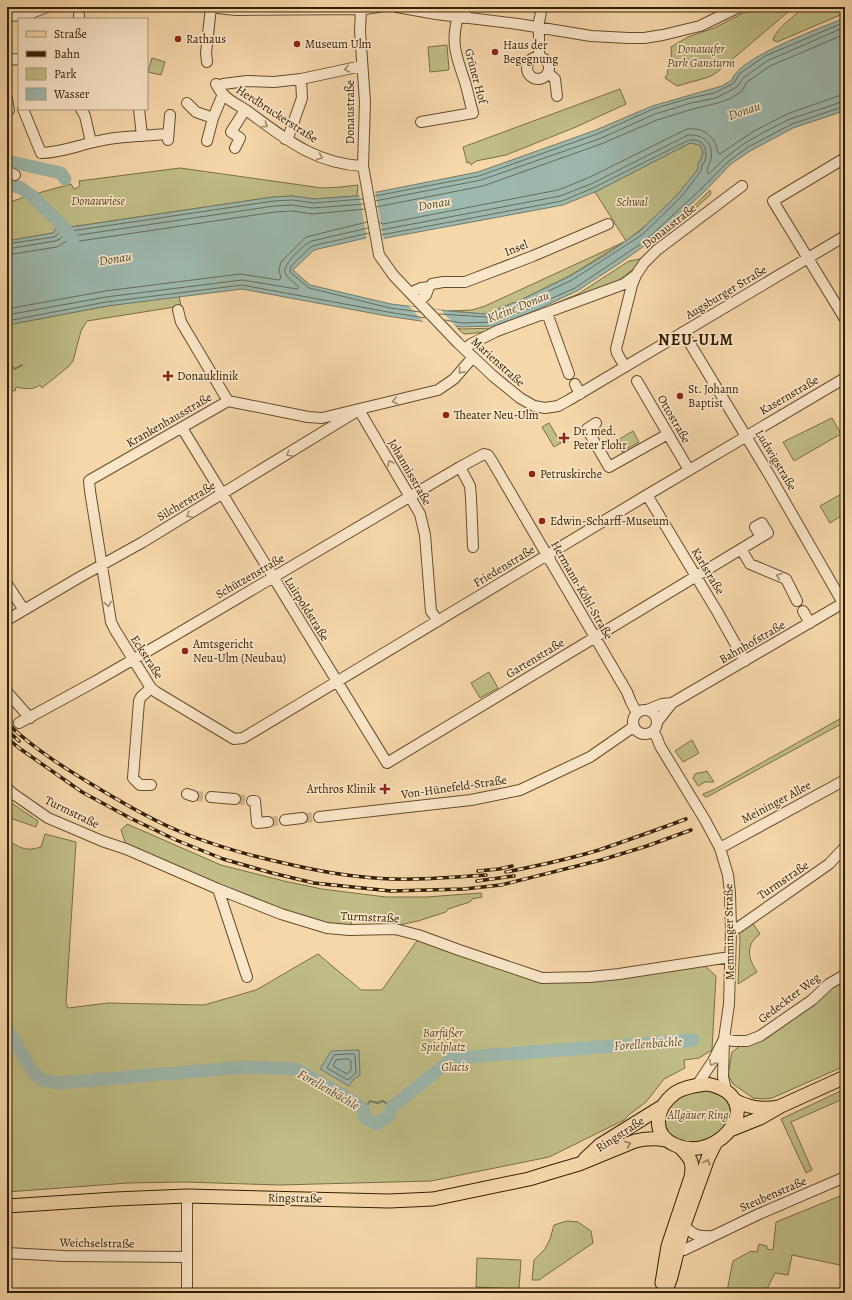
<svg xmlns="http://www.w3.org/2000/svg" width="852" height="1300" viewBox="0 0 852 1300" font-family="Alegreya,serif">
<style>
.green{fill:#c0bd86;stroke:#7a6e44}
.water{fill:#9db8ae;stroke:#737b69;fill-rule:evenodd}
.pier{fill:#f6d7aa}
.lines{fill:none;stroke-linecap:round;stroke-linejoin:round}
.shore{stroke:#686c58;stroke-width:1}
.stream{stroke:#737b69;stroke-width:2}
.river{stroke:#9db8ae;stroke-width:13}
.minor-tunnel{stroke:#cfb288;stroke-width:10;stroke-dasharray:10 5;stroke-linecap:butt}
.minor-casing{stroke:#644e2b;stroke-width:12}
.major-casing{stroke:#342001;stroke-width:15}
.minor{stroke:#f9e5c8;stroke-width:10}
.major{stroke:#f6d7aa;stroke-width:13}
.rail-casing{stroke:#342001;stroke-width:3.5}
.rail{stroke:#f9e5c8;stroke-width:2;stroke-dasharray:6;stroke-linecap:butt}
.oneway{stroke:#a08c6e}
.oneway2{stroke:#957c56}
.poi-dot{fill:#8f2418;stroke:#f9e5c8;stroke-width:1.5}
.labels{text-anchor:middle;stroke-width:3.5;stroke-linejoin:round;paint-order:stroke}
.poi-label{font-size:12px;fill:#342001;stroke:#f9e5c8;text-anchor:start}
.park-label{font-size:12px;font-style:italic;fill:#574722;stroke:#f9e5c8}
.street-label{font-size:12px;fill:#342001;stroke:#f9e5c8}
.water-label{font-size:13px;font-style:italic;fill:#544e35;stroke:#f9e5c8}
.district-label{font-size:16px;font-weight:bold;letter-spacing:1px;fill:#342001;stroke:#f9e5c8}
</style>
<rect width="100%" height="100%" fill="#f6d7aa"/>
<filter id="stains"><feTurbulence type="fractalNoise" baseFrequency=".005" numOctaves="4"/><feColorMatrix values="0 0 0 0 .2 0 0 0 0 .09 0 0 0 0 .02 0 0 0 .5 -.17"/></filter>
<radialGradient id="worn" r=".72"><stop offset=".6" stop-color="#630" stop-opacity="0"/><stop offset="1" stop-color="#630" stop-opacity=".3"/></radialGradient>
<path class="green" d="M755 7H794L716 73 709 77 677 86 665 78 668 73 667 72C671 63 672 56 671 47L688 37 714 28Z
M804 7H845V13L777 42 773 40C775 29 796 15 804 7Z
M447 45 449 70 430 72 428 47Z
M152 58 165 62 161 75 148 72Z
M620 89 626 104 576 127 506 155 476 161 471 165 469 162 467 163 463 147Z
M690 143 700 145C704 152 703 156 699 162 697 166 699 164 698 168 697 172 691 177 689 181 671 203 649 224 626 241L595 192Z
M180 168 322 188 341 187 358 185 357 196 313 199 293 196 273 197 71 227 53 233 7 241V203L31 195 71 184 74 189H75L80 186 79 181Z
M710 190 711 194 663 238 640 264 609 288 497 331 464 334 457 328 462 329 496 328 578 294 629 261 640 259Z
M624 242 571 275 521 300 485 314 449 311 472 310 485 306Z
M179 296 181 306 87 321 81 331 73 361 68 367 42 388 40 385C33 390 25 389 16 387L15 391 7 390V325L107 306Z
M832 418 841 434 794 461 783 442Z
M549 423 561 443 554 447 542 427Z
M633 431 639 442 622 452 616 441Z
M845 492 844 514 830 523 820 506Z
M489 672 498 688 480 698 471 683Z
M845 716V722L707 797 704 796 703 794 715 789Z
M692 740 699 753 683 762 675 751Z
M707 771 714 782H705L698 786 693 778 695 774C699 772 703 773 707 771Z
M7 800 38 821 36 827 10 818 7 825Z
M127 824 221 865 284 881 322 889 386 897H426L481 893 482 897 472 899 470 902 448 909 446 912 418 921 394 926 392 918 352 917 351 927 325 924 286 913 126 845 121 830Z
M45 834 76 842 66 1003 68 1008 108 1003 204 1005 256 990 318 954 361 990H382L419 938 539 980 703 964 716 976 712 1050 699 1058 684 1060 685 1068 664 1079 646 1102 630 1114 624 1120 549 1157 431 1181 279 1185 184 1182 128 1183 7 1192V840C21 848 25 852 41 847Z
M750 919 760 934C745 945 748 958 757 972L738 984 740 940 739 927Z
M845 978V1066L772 1098 765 1099 753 1098 733 1084 728 1075 732 1052 740 1046 765 1037Z
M689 1088 721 1090 734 1113 716 1138 687 1145 665 1132V1109Z
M845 1089V1098L791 1122 812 1170 806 1173 781 1119Z
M845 1194V1266L792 1255 788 1275 775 1273 765 1293H728L727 1291 733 1261 751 1251 757 1252 759 1244 767 1246V1249L773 1250 776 1222Z
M567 1221 578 1222 591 1231 593 1243 539 1280H532L534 1260 545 1249 550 1239 554 1225Z
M477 1258 521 1260 519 1289 476 1287Z"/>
<path class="water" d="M845 18V110L832 115 793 128 750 151 731 164 703 193 647 244 620 263 577 291 534 311 495 326 461 327 387 316 242 289 107 306 7 325V241L53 233 56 228 67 224 71 227 78 226 273 197 293 196 313 199 357 196 478 172 596 130 652 106 722 86 732 80C737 58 823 27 845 18ZM690 143 700 145 703 152 701 160 698 163V169L678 194 640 231 607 254 570 276 521 300 485 314 449 311 391 304 310 285 293 270 314 250 374 236 375 240 563 205 595 192Z
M359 1050 360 1075 354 1079 349 1086 320 1069 331 1051Z"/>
<path class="pier" d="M375 190 384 241 375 242 373 239 367 240 359 193Z
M409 306 441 310 458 329 425 324Z"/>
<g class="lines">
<path class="shore" d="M375 196 479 176 597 134 653 109 690 98 714 93 734 83 739 74 765 56 845 22
M375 201 481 180 599 139 655 114 691 103 716 98 737 87 743 78 767 61 845 27
M376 207 483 186 601 144 657 120 693 109 718 103 729 99 741 92 747 82 770 66 845 34
M379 222 383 224 558 190 588 178 687 129C704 127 715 136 718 153L720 154 754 131 787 114 838 96 845 95
M381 230 560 196 591 184 688 135C703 134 714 143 711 159 710 164 707 167 707 172L709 174 726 157 745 143 770 129 790 119 845 101
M369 233 312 246 291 266 290 272 309 288 390 308 420 312
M381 235 562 201 593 188 689 140H696L701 142 705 147 706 156 705 161 702 165 701 171 681 197 643 234 628 244 572 280 523 303 487 317 439 314
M7 244 54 237C60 234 58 231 66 228L71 231 78 230 274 201 293 200 313 203 363 199
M7 249 55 241 60 239 65 234 71 236 79 235 274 206 292 205 313 208 364 204
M7 255 57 247 67 241H80L275 212 292 211 313 214 365 209
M7 309 105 291 240 274 279 280 281 278 279 270 281 262 306 237 367 222
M7 315 106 297 242 280 297 289 298 288V286C294 282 286 278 285 272 283 264 305 243 312 241L368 228
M445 320 462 323 495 322 532 307 575 288 645 241 700 190 729 161 748 147 792 124 845 106
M7 321 106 302 242 285 388 312 425 318
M354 1054 355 1056 356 1073 348 1080 327 1068 334 1055Z
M349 1059 351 1061V1070L347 1074 333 1066 336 1060Z"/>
<path class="stream" d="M7 363 15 369 22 365
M364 1110 370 1101 378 1103 383 1101 392 1107"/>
<path class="river" d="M7 161 61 173 65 179
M7 184 21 188 28 193
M31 195 58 221 73 239
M7 1028 33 1072 42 1080 58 1083 246 1067 296 1069 354 1102 364 1110 365 1118 377 1124 390 1115 392 1107 453 1058 693 1040"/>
<path class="minor-tunnel" d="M7 730 19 723
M193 796 211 797
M235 799 252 801
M302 818 319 817
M268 822 285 820"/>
<defs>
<path id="minor" d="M209 7 236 10 365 9 378 7
M397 7 436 14 518 24 591 36 628 38H644L663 35 700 26 739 7
M361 9 360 31 365 102 363 166 379 255 394 276 458 343 493 376 520 398 534 406 545 408 558 406 569 400 845 236
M79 15V19
M7 16 26 15 47 7
M464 18 467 7
M539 56V22L542 7
M527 68a11 11 0 1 1 22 0a11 11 0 1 1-22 0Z
M7 60 19 59
M207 62 206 53 211 7
M548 73 555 79 557 96
M216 84C218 87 220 92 223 94 229 101 238 105 246 110 283 137 314 164 363 166
M221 91V86L223 84 247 81 274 82 301 79 362 66
M7 99 9 110
M187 103 196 112 213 118 223 94
M23 109 41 153C58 153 74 147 90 143 115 136 142 136 168 134
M81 109 85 116 91 142
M139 109 142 136
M421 122 473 113C470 103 468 92 465 82 457 58 450 43 458 17
M285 139 289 135 302 98 301 79
M168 140 170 115
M207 141 213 118
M235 148 240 138 231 132 245 110
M845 158 773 201 845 319
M7 171 15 175
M432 284 443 282H465L533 256 608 224
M410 293 421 288 429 287 426 295 419 302
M178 310 181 322 228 401
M547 313 569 374
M683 332 770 476 843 603
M465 349 471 344 497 331 624 284 636 275
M473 357 454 379 438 390 322 418 308 417 228 401 90 480 89 481 90 491 111 622 115 630 151 688 156 692 234 739 243 738 647 495 845 378
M625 367 617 353 616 349 632 285 636 275 644 263 657 250 742 186
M637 381 689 470
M575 384 580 394
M359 410 420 514 425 535 431 611 438 621
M596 423 587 429 609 467 668 434
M182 428 387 763C511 687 636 612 761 537L768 533 762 523 755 527 761 537
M460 467 470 486 471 498 473 547
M647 495 718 613 745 661
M741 549 750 564 786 579 797 601
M7 584 24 610
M803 611 810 623
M7 620 80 577 143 542 354 413
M151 688 141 697 139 701 133 778 140 785H151
M7 692 30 718
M647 710 662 704 672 703
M633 722a12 12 0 1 1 24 0a12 12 0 1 1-24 0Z
M657 722 672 703 845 602
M19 723 96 681 172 637 460 467 484 454 488 455 492 461 627 692 631 702 637 713
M653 731 657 738 660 746 705 820 720 848 728 875 730 893 731 930 729 1004 724 1039 723 1077 726 1090
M7 788 12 793 48 818 74 829 102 841 126 849 218 889 281 914 327 928 349 930 395 929 418 935 459 950 542 978 590 977 619 974 730 957
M187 794 193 796
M211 797 235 799
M252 801H255L257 823 268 822
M319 817 471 800 520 790 590 757 629 730 634 726
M285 820 302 818
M720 848 845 780
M218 889 247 977
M731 930 739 927 829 864 845 847
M724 1039 734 1041H747L760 1036 812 1000 829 984 841 977 845 976
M697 1085 713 1061 723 1041
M684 1225C692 1234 697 1237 709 1236
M672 1247 684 1250 759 1214 845 1177
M7 1253 64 1256 187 1257
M187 1293V1196"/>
<path id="major" d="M707 1084C771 1097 720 1165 675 1145 650 1134 656 1107 675 1093 684 1087 696 1085 707 1084Z
M734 1100C747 1107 763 1110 778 1107
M730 1130 760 1118 781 1106 845 1077
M585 1159 600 1145 663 1106
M7 1206 115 1199 187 1196 389 1201 433 1199 529 1179 555 1171 579 1164 635 1141C646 1138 655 1138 666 1140
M662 1283 668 1246 691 1177C694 1161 690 1158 680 1147
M665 1293 671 1277 684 1225 708 1158 716 1142"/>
</defs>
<use href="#minor" class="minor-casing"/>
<use href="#major" class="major-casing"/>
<use href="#minor" class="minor"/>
<use href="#major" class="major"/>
<defs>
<path id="rail" d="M7 723C35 750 69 771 103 791 128 806 154 821 181 832 215 846 251 856 288 864 322 872 357 878 393 879 424 880 455 877 486 875
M7 730 19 741
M7 738 19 748 82 792 130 818 176 840 223 859 272 873 314 883 391 891 464 889 501 885 601 860 647 846 691 830
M478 871 499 869 512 866
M506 872C537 866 569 859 599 850 628 840 657 830 686 819
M477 881 514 876"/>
</defs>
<use href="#rail" class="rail-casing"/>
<use href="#rail" class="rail"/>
</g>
<defs><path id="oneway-chevron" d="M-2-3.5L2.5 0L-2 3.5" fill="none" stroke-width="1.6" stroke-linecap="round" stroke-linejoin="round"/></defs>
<g class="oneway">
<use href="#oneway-chevron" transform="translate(347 69) rotate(168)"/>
<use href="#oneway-chevron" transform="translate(265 125) rotate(34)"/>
<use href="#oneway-chevron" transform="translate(320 157) rotate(23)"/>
<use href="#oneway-chevron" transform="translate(461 371) rotate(132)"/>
<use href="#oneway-chevron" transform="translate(395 401) rotate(168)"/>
<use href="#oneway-chevron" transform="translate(289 454) rotate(149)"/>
<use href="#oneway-chevron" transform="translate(390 463) rotate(-121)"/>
<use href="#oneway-chevron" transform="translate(189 515) rotate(149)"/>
<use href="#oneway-chevron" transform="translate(779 576) rotate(-157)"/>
<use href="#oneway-chevron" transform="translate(108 604) rotate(80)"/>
<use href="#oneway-chevron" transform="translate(712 1063) rotate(119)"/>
</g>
<g class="oneway2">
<use href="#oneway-chevron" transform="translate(628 1144) rotate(-23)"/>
<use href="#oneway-chevron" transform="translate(707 1162) rotate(-70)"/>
</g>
<g class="poi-dot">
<circle cx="178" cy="39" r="4"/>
<circle cx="297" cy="44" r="4"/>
<circle cx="495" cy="52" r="4"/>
<path d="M166 370h4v4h4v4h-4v4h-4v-4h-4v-4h4z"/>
<circle cx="680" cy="396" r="4"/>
<circle cx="446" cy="415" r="4"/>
<path d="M562 432h4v4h4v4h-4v4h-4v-4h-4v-4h4z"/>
<circle cx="532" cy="474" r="4"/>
<circle cx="542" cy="521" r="4"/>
<circle cx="185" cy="651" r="4"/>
<path d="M383 783h4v4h4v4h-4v4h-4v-4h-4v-4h4z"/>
</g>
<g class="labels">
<g class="poi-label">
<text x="186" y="43">Rathaus</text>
<text x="305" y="48">Museum Ulm</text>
<text x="503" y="49">Haus der<tspan x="503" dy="14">Begegnung</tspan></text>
<text x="177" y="380">Donauklinik</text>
<text x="688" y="393">St. Johann<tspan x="688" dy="14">Baptist</tspan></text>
<text x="454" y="419">Theater Neu-Ulm</text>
<text x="573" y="435">Dr. med.<tspan x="573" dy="14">Peter Flohr</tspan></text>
<text x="540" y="478">Petruskirche</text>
<text x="550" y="525">Edwin-Scharff-Museum</text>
<text x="193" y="648">Amtsgericht<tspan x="193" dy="14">Neu-Ulm (Neubau)</tspan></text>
<text x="376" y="793" text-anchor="end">Arthros Klinik</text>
</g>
<g class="park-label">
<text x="701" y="53">Donauufer<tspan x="701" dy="14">Park Gansturm</tspan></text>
<text x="98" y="205">Donauwiese</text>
<text x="632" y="206">Schwal</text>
<text x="443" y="1037">Barfüßer<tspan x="443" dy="14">Spielplatz</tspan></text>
<text x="455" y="1071">Glacis</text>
<text x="698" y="1119">Allgäuer Ring</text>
</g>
<g class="street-label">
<text transform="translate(476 76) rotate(75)" y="4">Grüner Hof</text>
<text transform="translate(350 112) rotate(-90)" y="4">Donaustraße</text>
<text transform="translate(277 114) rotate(33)" y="4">Herdbruckerstraße</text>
<text transform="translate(669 226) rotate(-38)" y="4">Donaustraße</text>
<text transform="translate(516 248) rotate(-22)" y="4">Insel</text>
<text transform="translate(726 292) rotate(-31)" y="4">Augsburger Straße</text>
<text transform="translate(498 362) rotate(42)" y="4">Marienstraße</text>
<text transform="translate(789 395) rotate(-30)" y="4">Kasernstraße</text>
<text transform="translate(674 419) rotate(60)" y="4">Ottostraße</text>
<text transform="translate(169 420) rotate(-30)" y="4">Krankenhausstraße</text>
<text transform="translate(776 460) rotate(59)" y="4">Ludwigstraße</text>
<text transform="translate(410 472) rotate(60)" y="4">Johannisstraße</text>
<text transform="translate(186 501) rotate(-31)" y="4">Silcherstraße</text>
<text transform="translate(504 566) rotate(-31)" y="4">Friedenstraße</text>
<text transform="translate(708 571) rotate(59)" y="4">Karlstraße</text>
<text transform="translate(250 576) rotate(-30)" y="4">Schützenstraße</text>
<text transform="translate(582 590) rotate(60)" y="4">Hermann-Köhl-Straße</text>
<text transform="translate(307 609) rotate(58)" y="4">Luitpoldstraße</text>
<text transform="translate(752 642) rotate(-30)" y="4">Bahnhofstraße</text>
<text transform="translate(147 657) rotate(57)" y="4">Eckstraße</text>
<text transform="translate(535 658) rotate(-31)" y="4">Gartenstraße</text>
<text transform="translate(454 787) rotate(-8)" y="4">Von-Hünefeld-Straße</text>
<text transform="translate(776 802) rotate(-28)" y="4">Meininger Allee</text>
<text transform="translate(72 812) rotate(26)" y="4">Turmstraße</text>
<text transform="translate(783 880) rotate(-34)" y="4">Turmstraße</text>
<text transform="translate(370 917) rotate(3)" y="4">Turmstraße</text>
<text transform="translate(729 932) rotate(-91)" y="4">Memminger Straße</text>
<text transform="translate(789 998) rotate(-37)" y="4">Gedeckter Weg</text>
<text transform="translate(620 1134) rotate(-33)" y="4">Ringstraße</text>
<text transform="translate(773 1194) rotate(-23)" y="4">Steubenstraße</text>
<text transform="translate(295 1198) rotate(1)" y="4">Ringstraße</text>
<text transform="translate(97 1243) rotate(1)" y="4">Weichselstraße</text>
</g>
<g class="water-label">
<text transform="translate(744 110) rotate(-19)" y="5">Donau</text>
<text transform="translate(434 203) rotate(-10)" y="5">Donau</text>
<text transform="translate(115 258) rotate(-9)" y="5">Donau</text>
<text transform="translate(518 306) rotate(-22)" y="5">Kleine Donau</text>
<text transform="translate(648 1043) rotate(-4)" y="5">Forellenbächle</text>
<text transform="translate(329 1089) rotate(30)" y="5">Forellenbächle</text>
</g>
<g class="district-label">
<text x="696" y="345">NEU-ULM</text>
</g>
</g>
<rect width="852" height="1300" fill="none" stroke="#f6d7aa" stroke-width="24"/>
<rect x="8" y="8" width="836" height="1284" fill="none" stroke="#342001" stroke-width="2"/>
<rect x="12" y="12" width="828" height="1276" fill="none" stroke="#342001"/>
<rect x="18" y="18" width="130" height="92" fill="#f9e5c8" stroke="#aa9678"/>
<rect x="26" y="31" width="20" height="6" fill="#f6d7aa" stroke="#aa9678"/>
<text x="54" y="38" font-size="12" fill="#342001">Straße</text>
<rect x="26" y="51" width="20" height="6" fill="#342001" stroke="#aa9678"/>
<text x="54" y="58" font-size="12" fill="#342001">Bahn</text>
<rect x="26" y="68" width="20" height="12" fill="#c0bd86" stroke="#aa9678"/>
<text x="54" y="78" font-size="12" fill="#342001">Park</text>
<rect x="26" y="88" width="20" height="12" fill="#9db8ae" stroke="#aa9678"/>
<text x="54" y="98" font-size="12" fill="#342001">Wasser</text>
<rect width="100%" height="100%" filter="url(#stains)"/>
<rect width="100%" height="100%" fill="url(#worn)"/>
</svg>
